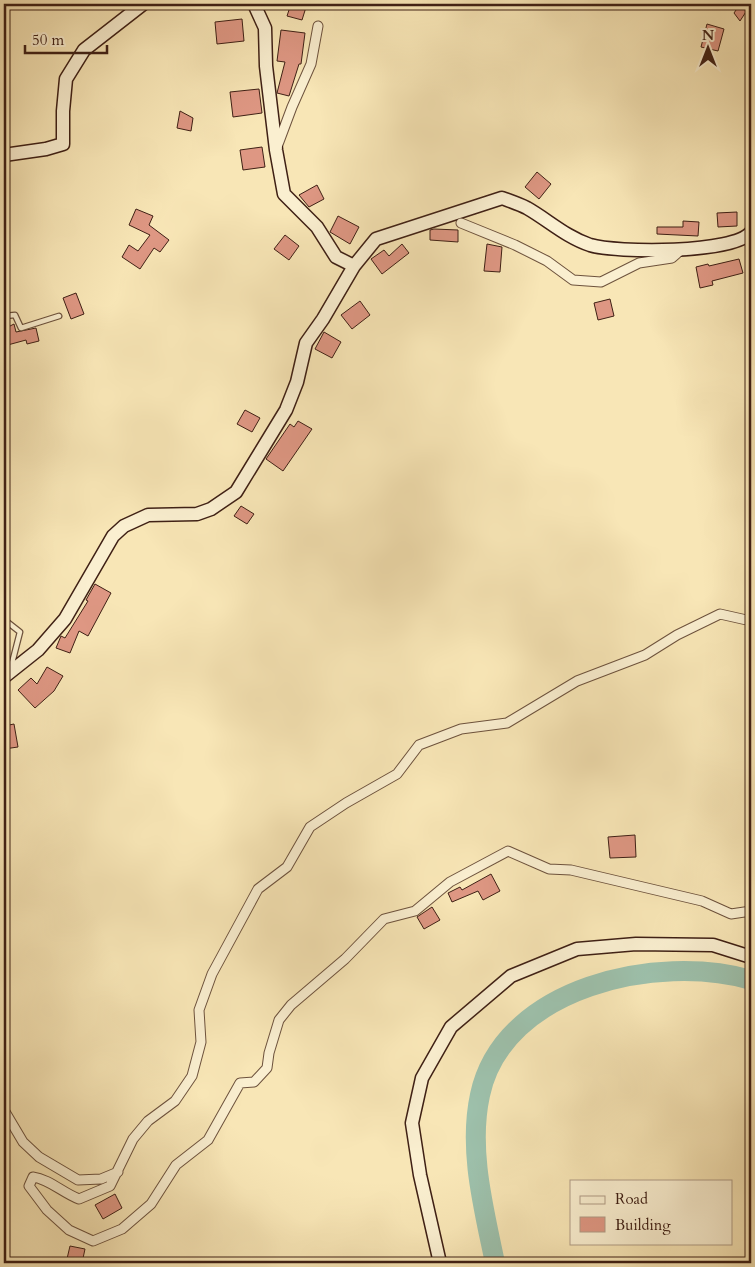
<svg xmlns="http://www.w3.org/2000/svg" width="755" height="1267" viewBox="0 0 755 1267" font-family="Cardo,serif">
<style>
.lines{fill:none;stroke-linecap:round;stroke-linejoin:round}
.river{stroke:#9dc0ab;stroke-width:20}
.building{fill:#de9783;stroke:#3f2015}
.lane-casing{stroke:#6d523d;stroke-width:7}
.street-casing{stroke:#6d523d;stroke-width:11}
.secondary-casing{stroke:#3f2015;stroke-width:15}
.lane{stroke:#faefd0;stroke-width:4.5}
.street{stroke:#faefd0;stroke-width:9}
.secondary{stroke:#faefd0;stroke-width:12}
</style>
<rect width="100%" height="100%" fill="#f8e6b6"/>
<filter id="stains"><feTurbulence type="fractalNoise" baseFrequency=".004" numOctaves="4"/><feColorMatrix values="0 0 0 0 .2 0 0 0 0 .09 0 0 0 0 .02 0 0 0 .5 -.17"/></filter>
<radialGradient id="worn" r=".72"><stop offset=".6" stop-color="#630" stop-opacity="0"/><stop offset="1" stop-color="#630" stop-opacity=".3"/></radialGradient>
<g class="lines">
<path class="river" d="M495 1263C484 1209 468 1150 480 1095 503 986 659 953 751 980"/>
</g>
<path class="building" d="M291 4H307L302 20 287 16Z
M740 4H751L740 21 734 13Z
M242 19 244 41 217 44 215 22Z
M707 24 724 29 718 51 701 47Z
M281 30 305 33 301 64H299L289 96 277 93 285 62 277 61Z
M259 89 262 113 233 117 230 92Z
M180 111 193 118 191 131 177 128Z
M262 147 265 167 243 170 240 150Z
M537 172 551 184 539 199 525 187Z
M317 185 324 199 309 207 299 195Z
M136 209 153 216 149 225 169 240 160 252 154 248 140 269 122 257 129 245 138 251 150 235 129 225Z
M737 212V226L718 227 717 213Z
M338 216 359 227 350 244 330 232Z
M683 221 699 222 698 236 657 234V227H683Z
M434 229 458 230V242L430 240V230Z
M285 235 299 246 289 260 274 249Z
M402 244 409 253 382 274 371 259 384 250 389 256Z
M487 244 502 247 500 272 484 271Z
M739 259 743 273 712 281 713 285 700 288 696 267 708 264 709 266Z
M76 293 84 314 71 319 63 298Z
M610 299 614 316 598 320 594 303Z
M360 301 370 315 352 329 341 315Z
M14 324 16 332 36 328 39 341 27 344 26 340 4 346V329Z
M324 332 341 342 332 358 315 349Z
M245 410 260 418 252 432 237 424Z
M298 421 312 429 283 471 266 459 290 424 294 427Z
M241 506 254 514 247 524 234 516Z
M95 584 111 593 88 636 79 631 70 653 56 648 61 636 65 638 88 601 86 600Z
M47 667 63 676 54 691 35 708 18 690 31 678 37 684Z
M14 724 18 747 4 749V726Z
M635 835 636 857 610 858 608 837Z
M491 874 500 891 483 900 478 891 452 902 448 893 460 887 462 890Z
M432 907 440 920 424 929 417 917Z
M115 1194 122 1208 103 1219 95 1205Z
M70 1246 85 1249 82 1263H66Z"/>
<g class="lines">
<defs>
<path id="lane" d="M4 316 15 315 21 328 59 316
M6 621 20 632 11 667"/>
<path id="street" d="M277 147 292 107 311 64 318 26
M461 223 515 245 547 261 573 280 601 282 639 263 672 258 681 250
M751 621 720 614 677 635 645 655 577 681 507 723 461 729 419 745 397 774 346 803 310 827 287 867 258 889 212 974 199 1010 201 1042 192 1076 175 1101 148 1121 133 1139 110 1186 79 1199C63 1193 49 1179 33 1177L29 1186 47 1210 69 1230 93 1241 122 1229 151 1204 176 1165 208 1140 240 1083 254 1082 267 1068 269 1053 279 1020 291 1005 345 959 384 919 415 911 450 882 508 851 549 869 571 870 702 901 731 914 751 911
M4 1110 23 1142 39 1157 78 1180 101 1179 118 1172"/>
<path id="secondary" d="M254 4 265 28 266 66 276 150 284 194 317 227 336 257 354 266
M4 155 46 149 63 144V111L66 79 84 50 143 4
M4 677 38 650 65 619 113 536 124 526 148 515 197 514 211 509 236 492 286 410 297 382 306 343 323 319 354 266 376 239 502 198C510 201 519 204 527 208 548 220 566 237 590 245 616 253 735 254 751 232
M440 1263 420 1175 412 1123 422 1078 451 1027 511 976 577 949 636 944 713 945 751 957"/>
</defs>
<use href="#lane" class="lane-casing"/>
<use href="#street" class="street-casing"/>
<use href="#secondary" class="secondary-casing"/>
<use href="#lane" class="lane"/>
<use href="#street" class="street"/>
<use href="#secondary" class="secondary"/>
</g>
<rect width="755" height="1267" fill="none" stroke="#f8e6b6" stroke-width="20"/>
<rect x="5" y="5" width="745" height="1257" fill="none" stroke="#3f2015" stroke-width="2.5"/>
<rect x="10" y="10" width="735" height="1247" fill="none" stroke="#3f2015"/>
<rect x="570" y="1180" width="162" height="65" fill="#faefd0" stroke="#af9c85"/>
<rect x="580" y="1196" width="25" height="8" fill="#faefd0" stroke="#af9c85"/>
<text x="615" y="1204" font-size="15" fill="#3f2015">Road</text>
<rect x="580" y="1217" width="25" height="15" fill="#de9783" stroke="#af9c85"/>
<text x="615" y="1230" font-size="15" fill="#3f2015">Building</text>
<g transform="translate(708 48)" stroke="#faefd0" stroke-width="4" paint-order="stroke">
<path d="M0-4L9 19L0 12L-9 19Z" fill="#3f2015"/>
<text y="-8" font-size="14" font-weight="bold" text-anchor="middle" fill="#3f2015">N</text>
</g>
<path d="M25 45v8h82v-8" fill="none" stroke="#3f2015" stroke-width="2.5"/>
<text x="32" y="45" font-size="15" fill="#3f2015" stroke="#faefd0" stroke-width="4" paint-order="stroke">50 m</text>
<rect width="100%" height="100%" filter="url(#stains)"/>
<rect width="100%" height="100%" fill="url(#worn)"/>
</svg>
